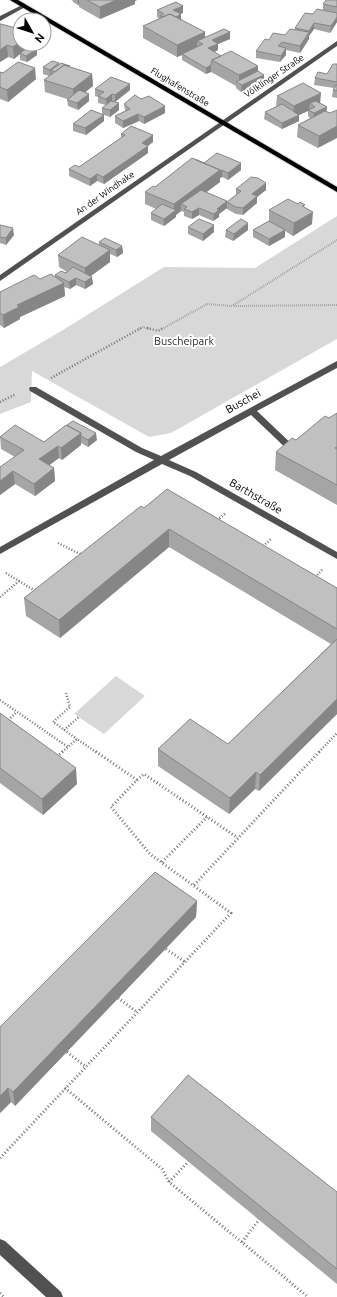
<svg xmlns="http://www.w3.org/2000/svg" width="337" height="1297" viewBox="0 0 337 1297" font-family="Ubuntu,sans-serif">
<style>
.green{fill:#d8d8d8}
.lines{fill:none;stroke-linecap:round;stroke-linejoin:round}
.major-casing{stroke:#dbdbdb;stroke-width:2}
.path-far2{stroke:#737373;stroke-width:2;stroke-dasharray:0.5 1.5;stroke-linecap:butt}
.path-far1{stroke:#737373;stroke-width:2.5;stroke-dasharray:1 2;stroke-linecap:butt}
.path{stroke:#737373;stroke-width:3;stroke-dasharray:1 2.5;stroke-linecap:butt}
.minor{fill:#515151;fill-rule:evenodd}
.major{fill:#000;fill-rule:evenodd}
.wall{fill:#a5a5a5}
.shaded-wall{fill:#868686}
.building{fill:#c0c0c0;stroke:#868686}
.labels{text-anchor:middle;stroke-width:4;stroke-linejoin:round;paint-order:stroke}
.far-street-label{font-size:9px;fill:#000;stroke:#fff}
.park-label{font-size:11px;fill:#2f2f2f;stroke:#fff}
.street-label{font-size:11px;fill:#000;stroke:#fff}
</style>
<rect width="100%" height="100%" fill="#fff"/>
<path class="green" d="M337 216V339L171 433 149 437 32 371 31 402 0 414V367L63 330 164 267 255 268Z
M116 676 145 696 104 734 74 714Z"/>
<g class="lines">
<defs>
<path id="major" d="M10 0H18L337 187V192Z"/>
</defs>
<use href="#major" class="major-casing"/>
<path class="path-far2" d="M234 306 337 305
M139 329 143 327 151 329
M162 329 207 304 232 306 337 240"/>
<path class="path-far1" d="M147 328 158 331 163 328
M51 378 141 328
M0 402 16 394
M217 520 226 513
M58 543 82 555
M263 546 271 539
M6 573 37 592
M315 577 323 569
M0 597 19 581
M66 693 70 707 53 722 77 739
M0 700 68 747 77 739 96 752
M6 722 17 712
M64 730 79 717
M62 752 68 747
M319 752 337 733"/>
<path class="path" d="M57 757 63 751
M137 780 144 774 238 838
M162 862 207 817
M194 885 320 751
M166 949 185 962
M118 998 137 1012
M67 1052 86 1067
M65 1088 162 1169 169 1182 308 1297
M0 1158 231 913 150 854 111 807 137 780 95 751
M169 1182 188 1162
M242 1242 259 1220
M0 1293 4 1297"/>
<path class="minor" d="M22 5 27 6 0 21V16Z
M337 41V46L0 281V275Z
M337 361V368L257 411 297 449 298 451 297 453H291L251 415 169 460 196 472 337 552V559L190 476 162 464 0 554V547L154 460 136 452 30 391 29 389 30 387H36L142 448 161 456Z
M0 1239 5 1241 61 1292 63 1297H46L0 1255Z"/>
<use href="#major" class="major"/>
</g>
<path class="wall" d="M71 0H137L135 1V4L100 19 79 7V5H78L73 2V1Z
M337 0V22L330 33 314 29 309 36V39L300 53 286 50V55L280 62 256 58V51L269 40 285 35 295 30V28L313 14 323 11V4Z
M157 10 183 13 180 14 181 19 205 37 230 32V39L218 44V50L214 52 221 56 258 71 264 81 241 92 236 88V86L211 72 206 74 182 60V55L177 57 143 38V26L160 19 157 17Z
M0 24 19 33 29 46 37 49V55L27 62 20 60V54L14 59 8 57 0 62Z
M59 64 92 74 93 86 85 92 89 94V101L78 110 68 106 67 99 45 92 44 80 49 76 43 74V67Z
M337 64V98L332 97 333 90 334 88 314 85 315 78 327 74Z
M0 72 3 73 36 79 8 102 0 99Z
M130 84V90L115 102 119 103V110L110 117 104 115V121L86 135 73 131V124L102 114V108L106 105 98 103V97L95 96V89Z
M277 96 320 103 327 107 326 111 318 148 297 137 298 125 310 118 308 116V111L299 115V121L282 129 264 119 265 112 276 107Z
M124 104 165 113 144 124 139 121 123 128 115 123V116L125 111V110Z
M121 134 153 135V142L148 146V153L104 184 97 181 90 186 69 176V169L79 167 121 138Z
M204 163H241V170L228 180 222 177 220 178V182L206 192 227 208 219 214V217L213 221 199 215 192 219 184 216V212L181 211 176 215V217L164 226 151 220V213L156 209 145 204V192Z
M266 183V190L257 197V203L243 215 236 214 227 209V202L236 195V189Z
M305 207 312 224 293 236 285 231V237L269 246 253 237V230L269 221V210Z
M0 225 14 235 6 245 0 243Z
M188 227 214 232 203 241 188 234Z
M226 230H248L233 241 225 237Z
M99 242 122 246 123 253 117 257 110 254V262L91 276 93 284 85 289 76 285 70 289 64 287 65 296 20 317V319L4 328 0 325V292L40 279 55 277V275L66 273 67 272 59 267 58 255 99 245Z
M337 413V505L275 470 276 452 296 440Z
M66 425 97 440 88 447 81 443V445L62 460 59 458 49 465 54 468 55 481 35 496 15 484 0 495 15 457 1 449 0 436 44 442Z
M144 508 337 588V714L259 791 255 789 229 814 158 766V749L228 744 331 644 169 547 60 638 26 616 24 598Z
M0 713 77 784 43 815 0 783Z
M197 901 196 917 15 1106 11 1102 0 1113V1027Z
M151 1117 337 1192V1284L151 1131Z"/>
<path class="shaded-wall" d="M78 0H79V5H78Z
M116 0H137L135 1V4L100 19V7Z
M183 6V13L173 17V10Z
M181 14V21L167 20Z
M337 17V22L330 33 331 26Z
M314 23V29L309 36V39L300 53V46L309 34V31Z
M205 32V44H203L197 41V48L182 54V55L177 57V45Z
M230 32V39L218 44V50L208 55V48L212 40Z
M20 42V44H29V47L20 53V54L14 59 13 47Z
M7 45 8 57 0 62V50Z
M286 48V55L280 62 281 56Z
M37 49V55L27 62 26 56Z
M59 63 60 70H51L52 76 51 77 50 70Z
M211 65V72L206 74V68Z
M258 66V77L264 75V81L241 92 242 85 239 83V75Z
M35 68 36 79 8 102 7 90Z
M92 74 93 86 74 101 73 89Z
M130 84V90L115 102V95Z
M321 93 320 105 315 107 310 103 309 110H308V111L299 115V121L282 129V123L293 117 294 106Z
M89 94V101L78 110 77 103Z
M112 94V101L107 105 106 99Z
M119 103V110L110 117V110Z
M165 106V113L144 124V117Z
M327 107 326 114 313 120 314 113Z
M138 114 139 121 123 128V121Z
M104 115V121L86 135 85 128Z
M337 126V138L318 148 319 136Z
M153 135V142L142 150V143Z
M148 146V153L104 184 103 177Z
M241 163V170L228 180V173Z
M220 170H222V177L220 178V182L187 207 181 204V211L176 215V217L164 226V219L174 211V204Z
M97 174V181L90 186V179Z
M266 183V190L257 197V203L243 215V208L252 194Z
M227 201V208L219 214V217L213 221 214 214 217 209Z
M199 208V215L192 219V212Z
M313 212 312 224 293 236 294 223Z
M248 223V230L233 241 234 234Z
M214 225V232L203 241V234Z
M13 228 14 235 6 245V238Z
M285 230V237L269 246V239Z
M122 246 123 253 117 257 116 250Z
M110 250V262L85 280V268Z
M92 277 93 284 85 289V282Z
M76 278V285L70 289 69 282Z
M64 283 65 296 20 317V319L4 328 3 315 17 305Z
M81 433V445L62 460 61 448Z
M96 433 97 440 88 447V440Z
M58 446 59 458 40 472 39 459Z
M54 468 55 481 35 496 34 484Z
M13 471 15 484 0 495V481Z
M169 529V547L60 638 59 620Z
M337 699V714L259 791 260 775Z
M76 768 77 784 43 815 42 799Z
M256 772 255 789 229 814 230 798Z
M197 901 196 917 15 1106 13 1092Z
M8 1088 11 1102 0 1113V1096Z"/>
<path class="building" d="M87 0H116L100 7Z
M326 0H337V7L323 4Z
M176 2 183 6 173 10 181 14 176 17 170 14 162 17 160 16 164 14 157 10Z
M317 9 337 13V17L331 26 314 23 309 31 295 28 305 13 313 14Z
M170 14 205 32 177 45 143 26Z
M0 24H1L19 29 16 32 20 33V42L13 47 7 45 0 50Z
M224 29 230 32 212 40 218 44 208 48 221 56 212 60 211 65 206 68 182 54 203 44 197 41Z
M290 29 309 32 300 46 282 42 278 46 286 48 281 56 256 51 265 39 269 40 273 33 285 35Z
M30 46 37 49 26 56 20 53Z
M231 51 258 66 239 75 212 60Z
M52 61 59 63 50 70 43 67Z
M18 62 35 68 7 90 0 87V72L3 73Z
M61 63 70 66 64 65 55 72 51 70Z
M333 64H337V82L315 78 318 72 327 74Z
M64 65 92 74 73 89 44 80Z
M258 71 264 75 242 85 236 82Z
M111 77 130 84 115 95 112 94 106 99 98 96 104 92 95 89Z
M303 83 321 93 294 106 277 96Z
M337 84V91L333 90Z
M79 90 89 94 77 103 67 100Z
M135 95 141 99 149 96 165 106 144 117 138 114 123 121 115 116 130 109 124 104Z
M111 101 119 103 110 110 102 108Z
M316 101 327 107 314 113 308 110 315 107 310 103Z
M282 104 299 115 282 123 265 112Z
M91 110 104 115 85 128 73 124Z
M337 110V126L319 136 298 125 325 111 330 113Z
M131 126 153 135 142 143 148 146 103 177 97 174 90 179 69 169 75 165 79 167 125 135 121 134Z
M217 153 241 163 228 173 222 170 220 171V170L196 160H197L204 163Z
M192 158 220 170 174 204 145 192 153 186 155 187Z
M251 177 258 178 266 183 252 194 257 196 243 208 236 207 227 202 241 191 236 189Z
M201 190 227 201 217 209 219 210 214 214 199 208 192 212 184 209 187 207 181 204Z
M288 199 298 204 300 202 305 205 302 206 313 212 294 223 269 210Z
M162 204 176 210 164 219 151 213Z
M199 219 214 225 203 234 188 227Z
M241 219 248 223 234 234 226 230Z
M269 221 285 230 269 239 253 230Z
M0 225 13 228 6 238 0 237Z
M82 237 110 250 85 268 58 255Z
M105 238 122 246 116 250 99 242Z
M73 267 92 277 85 282 76 278 69 282 55 275 61 271 66 273Z
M51 274 64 283 17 305 19 307 3 315 0 313V292L34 275 40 279Z
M337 413V447L335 448 337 449V485L276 452 292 438 296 440 325 416 329 418Z
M73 421 96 433 88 440 81 436V433L67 425Z
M15 425 44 442 66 425 81 433 61 448 58 446 39 459 54 468 34 484 13 471 0 481V467L24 450 0 437Z
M167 489 337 588V629L169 529 59 620 24 598 141 506 144 508Z
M337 639V699L260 775 256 772 230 798 158 749 190 719 228 744Z
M0 713 76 768 42 799 0 768Z
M155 872 197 901 13 1092 8 1088 0 1096V1027Z
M188 1075 337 1192V1269L151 1117Z"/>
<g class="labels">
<g class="far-street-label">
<text transform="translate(274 76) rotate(-34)" y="3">Völklinger Straße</text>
<text transform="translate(180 87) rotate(31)" y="3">Flughafenstraße</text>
<text transform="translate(105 193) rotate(-35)" y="3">An der Windhake</text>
</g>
<g class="park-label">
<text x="184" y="345">Buscheipark</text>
</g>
<g class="street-label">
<text transform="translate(243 401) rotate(-29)" y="4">Buschei</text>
<text transform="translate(256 496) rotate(30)" y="4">Barthstraße</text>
</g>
</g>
<g transform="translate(32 32) rotate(129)"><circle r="19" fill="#ffffff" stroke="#999999"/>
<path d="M0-3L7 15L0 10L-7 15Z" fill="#000000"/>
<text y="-6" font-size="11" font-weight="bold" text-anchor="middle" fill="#000000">N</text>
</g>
</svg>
